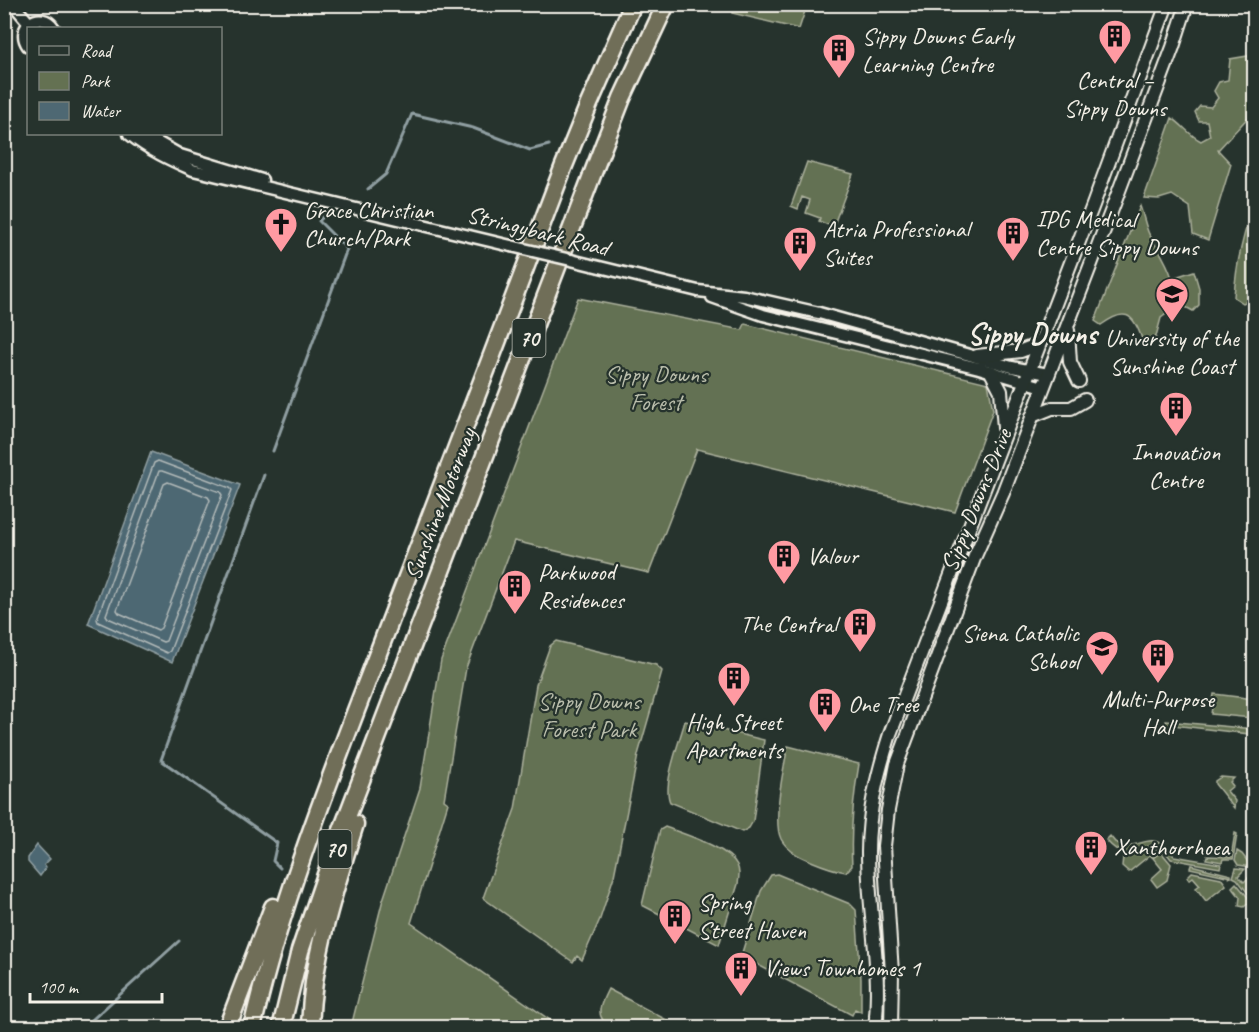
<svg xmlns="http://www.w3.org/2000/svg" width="1259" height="1032" viewBox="0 0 1259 1032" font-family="Caveat,sans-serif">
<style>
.green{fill:#647152;stroke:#acb19d;stroke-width:1.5}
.water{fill:#4e6873;stroke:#909fa2;stroke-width:1.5}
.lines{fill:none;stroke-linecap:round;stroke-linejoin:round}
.shore{stroke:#b2bab9;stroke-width:1.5}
.stream{stroke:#909fa2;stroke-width:3}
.tertiary-casing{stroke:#f4f1e8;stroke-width:15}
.secondary-casing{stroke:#f4f1e8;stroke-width:16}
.motorway-casing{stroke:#f4f1e8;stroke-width:21}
.tertiary{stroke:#26332d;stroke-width:10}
.secondary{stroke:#26332d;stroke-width:12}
.motorway{stroke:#706e59;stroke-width:16}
.tertiary-bridge-casing{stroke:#f4f1e8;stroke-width:15;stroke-linecap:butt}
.tertiary-bridge{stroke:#26332d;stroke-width:10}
.labels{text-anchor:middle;stroke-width:4.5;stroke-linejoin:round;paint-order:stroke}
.shield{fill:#26332d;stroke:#b6b8b0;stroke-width:1.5}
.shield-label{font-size:22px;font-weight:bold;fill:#f4f1e8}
.poi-label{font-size:24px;fill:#f4f1e8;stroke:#26332d;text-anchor:start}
.street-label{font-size:24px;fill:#f4f1e8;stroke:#26332d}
.park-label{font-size:24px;fill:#babeac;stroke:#26332d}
.district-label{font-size:30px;font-weight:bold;fill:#f4f1e8;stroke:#26332d}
</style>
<rect width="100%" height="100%" fill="#26332d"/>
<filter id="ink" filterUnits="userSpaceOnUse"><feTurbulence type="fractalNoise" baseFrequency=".0167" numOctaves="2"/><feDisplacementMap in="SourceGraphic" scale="12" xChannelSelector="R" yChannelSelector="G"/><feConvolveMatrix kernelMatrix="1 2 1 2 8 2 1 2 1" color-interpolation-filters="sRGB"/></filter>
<g filter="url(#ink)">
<path class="green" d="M735 5V4L807 5 799 29 732 13Z
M1254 55V111L1218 150 1231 164 1208 240 1193 234 1190 207 1172 195 1159 199 1144 198 1172 118C1183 125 1189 135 1201 141L1210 136 1207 121H1199L1195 112 1200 106 1211 107 1218 98 1214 91 1219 82 1228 80 1230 59Z
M807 162 853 174 833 227 819 221 820 218 806 213 810 200 802 197 798 209 791 206Z
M1254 204V299L1243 303 1234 297C1236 264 1243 234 1254 204Z
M1140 206C1143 214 1146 228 1149 234 1158 249 1167 261 1172 278L1194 271 1199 288V305L1193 311 1180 304 1161 318 1155 340 1151 343 1142 339C1133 312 1124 308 1101 325L1095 321Z
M578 298 742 330 745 324 988 383 993 410 955 512 697 449 649 573 514 541 466 668 444 800 448 803 411 923 560 1027H351L382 903 420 788 441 660Z
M556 641 656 665 662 671 638 755 614 876 600 919 582 960 577 956 573 962 483 898 515 809 536 685 550 646Z
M1214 694 1254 699 1252 718 1211 714Z
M685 721 764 740 753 821 749 828 742 832 670 802C662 785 680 740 685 721Z
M1166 721 1254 729V738L1249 737V734L1173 725 1172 728 1165 727Z
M788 746 859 764C853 798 850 831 852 866L846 872C833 870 823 866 811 861 800 857 787 850 781 839 772 821 784 766 788 746Z
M1221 777 1234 778 1230 782 1233 786 1227 791 1235 801 1234 808 1215 784V781Z
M665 827C683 834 728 847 737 865 740 871 739 877 738 884L719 945 642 905 660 830Z
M1235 833 1237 834 1233 859H1223L1222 862 1206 859 1207 856 1231 857Z
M1110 836 1115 842 1125 846C1140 846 1151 834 1164 846L1161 849C1139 837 1132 870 1106 840Z
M1167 848 1174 856 1221 864 1220 868 1171 859 1164 850Z
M1150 849 1160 851 1152 857 1150 855 1129 872 1122 866 1123 857Z
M1237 851 1242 854 1252 867 1238 865 1235 860Z
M1161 852 1171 864 1167 880 1157 887 1151 879 1162 869 1153 858Z
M1191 865 1231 875V877L1190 868Z
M1236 868 1245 869 1238 876 1244 882 1254 872V901L1237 879 1233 877Z
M1192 872 1221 878 1226 885 1206 901 1196 888 1200 885 1193 877 1189 880 1187 877Z
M777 874 850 904 856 910 861 979V1012L855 1009 852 1015 741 956 761 891 771 875Z
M1236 883 1251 901 1244 907 1239 906 1240 897 1232 887Z
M608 989 680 1027H681H610C594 1016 600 1005 608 989Z"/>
<path class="water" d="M151 452 240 485 172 662 88 624Z
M37 845 50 859 44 865 46 868 40 876 28 862V858Z"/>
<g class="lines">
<path class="shore" d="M158 461 230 488 232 490 170 651 167 653 98 622 97 619 154 463Z
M159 471H162L220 492 222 495 166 641 163 642 108 618 106 615Z
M168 482 208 497 210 500 161 628 158 630 119 613 117 610 164 484Z"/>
<path class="stream" d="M368 189 386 174 412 114 473 128 530 150 549 145
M273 451 347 249 319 221 323 217
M264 475 161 760 277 843 273 861 280 868
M83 1028 179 941"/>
<defs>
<path id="tertiary" d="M13 4 29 23
M28 46C14 27 41 8 54 28
M129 134C149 150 170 160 193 170L511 246
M143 134 180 155 262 180
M571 260 698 291 744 296 819 313 1012 367 1048 374
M712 297 763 315 979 368 1043 387"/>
<path id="secondary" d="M1068 330 1070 362 1079 381
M977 356 1021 351 1039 344
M991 372 1001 391 1004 428
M1032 416 1052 408H1071L1085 400
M875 1028C882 969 868 910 868 852 868 811 878 772 890 734L1093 205 1167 4
M891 1028 892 973 884 846 888 810 897 764 975 556 1003 493 1111 212 1173 47 1187 4"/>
<path id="motorway" d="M227 1028 273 907
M252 1028C282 899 331 776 378 653 440 491 502 330 563 168L589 104 633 4
M281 1028 300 951 334 851 594 170 622 98 666 4
M310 1028C312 957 334 891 355 824"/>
</defs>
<use href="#tertiary" class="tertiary-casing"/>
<use href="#secondary" class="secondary-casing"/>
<use href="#motorway" class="motorway-casing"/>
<use href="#tertiary" class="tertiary"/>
<use href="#secondary" class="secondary"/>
<use href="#motorway" class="motorway"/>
<defs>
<path id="tertiary-bridge" d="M511 246 571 260"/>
</defs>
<use href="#tertiary-bridge" class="tertiary-bridge-casing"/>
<use href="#tertiary-bridge" class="tertiary-bridge"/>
</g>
</g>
<defs>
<symbol id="building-pin" viewBox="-11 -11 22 30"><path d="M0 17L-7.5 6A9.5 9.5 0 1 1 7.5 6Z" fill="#ff9aa2" stroke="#26332d"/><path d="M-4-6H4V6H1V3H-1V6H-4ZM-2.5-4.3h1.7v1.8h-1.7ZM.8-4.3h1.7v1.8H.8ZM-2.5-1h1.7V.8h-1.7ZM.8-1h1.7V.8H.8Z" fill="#111"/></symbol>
<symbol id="church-pin" viewBox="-11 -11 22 30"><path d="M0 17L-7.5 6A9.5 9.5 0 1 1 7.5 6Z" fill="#ff9aa2" stroke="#26332d"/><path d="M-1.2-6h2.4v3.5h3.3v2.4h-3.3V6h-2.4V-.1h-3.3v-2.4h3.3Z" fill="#111"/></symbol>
<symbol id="university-pin" viewBox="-11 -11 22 30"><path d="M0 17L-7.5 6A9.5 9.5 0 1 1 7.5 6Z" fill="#ff9aa2" stroke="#26332d"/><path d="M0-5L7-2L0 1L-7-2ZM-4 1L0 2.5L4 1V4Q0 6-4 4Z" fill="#111"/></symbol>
<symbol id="school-pin" viewBox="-11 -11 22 30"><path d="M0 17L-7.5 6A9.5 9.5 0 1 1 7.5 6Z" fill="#ff9aa2" stroke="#26332d"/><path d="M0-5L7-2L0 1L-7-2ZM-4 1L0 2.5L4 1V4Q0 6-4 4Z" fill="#111"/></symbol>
</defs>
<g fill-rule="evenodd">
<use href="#building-pin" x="1096" y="17" width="38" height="52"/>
<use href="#building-pin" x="820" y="31" width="38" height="52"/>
<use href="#church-pin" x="262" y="205" width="38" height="52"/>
<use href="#building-pin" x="994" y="214" width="38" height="52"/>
<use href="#building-pin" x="781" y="224" width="38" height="52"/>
<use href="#university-pin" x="1153" y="275" width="38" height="52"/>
<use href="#building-pin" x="1157" y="389" width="38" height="52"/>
<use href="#building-pin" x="765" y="537" width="38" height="52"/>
<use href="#building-pin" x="496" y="567" width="38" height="52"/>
<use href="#building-pin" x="841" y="605" width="38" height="52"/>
<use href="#school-pin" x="1083" y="628" width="38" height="52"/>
<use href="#building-pin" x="1139" y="636" width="38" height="52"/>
<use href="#building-pin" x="715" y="659" width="38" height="52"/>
<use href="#building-pin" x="806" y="685" width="38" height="52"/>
<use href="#building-pin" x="1072" y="828" width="38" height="52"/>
<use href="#building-pin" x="656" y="897" width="38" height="52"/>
<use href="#building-pin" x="722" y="949" width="38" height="52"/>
</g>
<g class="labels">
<g class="shield">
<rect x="512.5" y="319" width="33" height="38" rx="4.5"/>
<rect x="318.5" y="830" width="33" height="38" rx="4.5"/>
</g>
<g class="shield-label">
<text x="529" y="346">70</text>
<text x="335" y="857">70</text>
</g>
<g class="poi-label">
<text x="862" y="44">Sippy Downs Early<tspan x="862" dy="28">Learning Centre</tspan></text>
<text x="1115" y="88" text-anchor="middle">Central –<tspan x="1115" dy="28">Sippy Downs</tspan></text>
<text x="304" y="218">Grace Christian<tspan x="304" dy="28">Church/Park</tspan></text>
<text x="1036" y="227">IPG Medical<tspan x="1036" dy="28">Centre Sippy Downs</tspan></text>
<text x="823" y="237">Atria Professional<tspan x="823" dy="28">Suites</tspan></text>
<text x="1172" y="346" text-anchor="middle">University of the<tspan x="1172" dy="28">Sunshine Coast</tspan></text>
<text x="1176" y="460" text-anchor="middle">Innovation<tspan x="1176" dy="28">Centre</tspan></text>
<text x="807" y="564">Valour</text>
<text x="538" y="580">Parkwood<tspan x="538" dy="28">Residences</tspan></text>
<text x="837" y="632" text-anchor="end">The Central</text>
<text x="1079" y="641" text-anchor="end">Siena Catholic<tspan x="1079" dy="28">School</tspan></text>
<text x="1158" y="707" text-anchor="middle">Multi-Purpose<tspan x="1158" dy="28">Hall</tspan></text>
<text x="848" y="712">One Tree</text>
<text x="734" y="730" text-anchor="middle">High Street<tspan x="734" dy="28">Apartments</tspan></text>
<text x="1114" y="855">Xanthorrhoea</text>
<text x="698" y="910">Spring<tspan x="698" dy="28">Street Haven</tspan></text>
<text x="764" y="976">Views Townhomes 1</text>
</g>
<g class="street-label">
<text transform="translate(538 231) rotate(14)" y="8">Stringybark Road</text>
<text transform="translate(976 500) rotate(-68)" y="8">Sippy Downs Drive</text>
<text transform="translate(440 504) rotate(-69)" y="8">Sunshine Motorway</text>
</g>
<g class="park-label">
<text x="656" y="382">Sippy Downs<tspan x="656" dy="28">Forest</tspan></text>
<text x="589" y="709">Sippy Downs<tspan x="589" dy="28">Forest Park</tspan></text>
</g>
<g class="district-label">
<text x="1032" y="344">Sippy Downs</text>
</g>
</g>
<rect width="1259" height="1032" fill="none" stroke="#26332d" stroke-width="24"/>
<rect x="12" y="12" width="1235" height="1008" fill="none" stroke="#f4f1e8" stroke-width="2" filter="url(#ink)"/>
<rect x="27" y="27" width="195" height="108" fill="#26332d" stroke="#787f78" stroke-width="1.5"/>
<rect x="39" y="46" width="30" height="9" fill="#26332d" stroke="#787f78" stroke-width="1.5"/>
<text x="81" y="57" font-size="18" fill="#f4f1e8">Road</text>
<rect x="39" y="72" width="30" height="18" fill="#647152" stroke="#787f78" stroke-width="1.5"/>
<text x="81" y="87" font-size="18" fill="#f4f1e8">Park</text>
<rect x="39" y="102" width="30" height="18" fill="#4e6873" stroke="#787f78" stroke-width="1.5"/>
<text x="81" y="117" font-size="18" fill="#f4f1e8">Water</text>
<path d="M30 993v9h132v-9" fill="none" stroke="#f4f1e8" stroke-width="3"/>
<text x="39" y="993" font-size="18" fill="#f4f1e8" stroke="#26332d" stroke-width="4.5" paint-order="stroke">100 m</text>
</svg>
